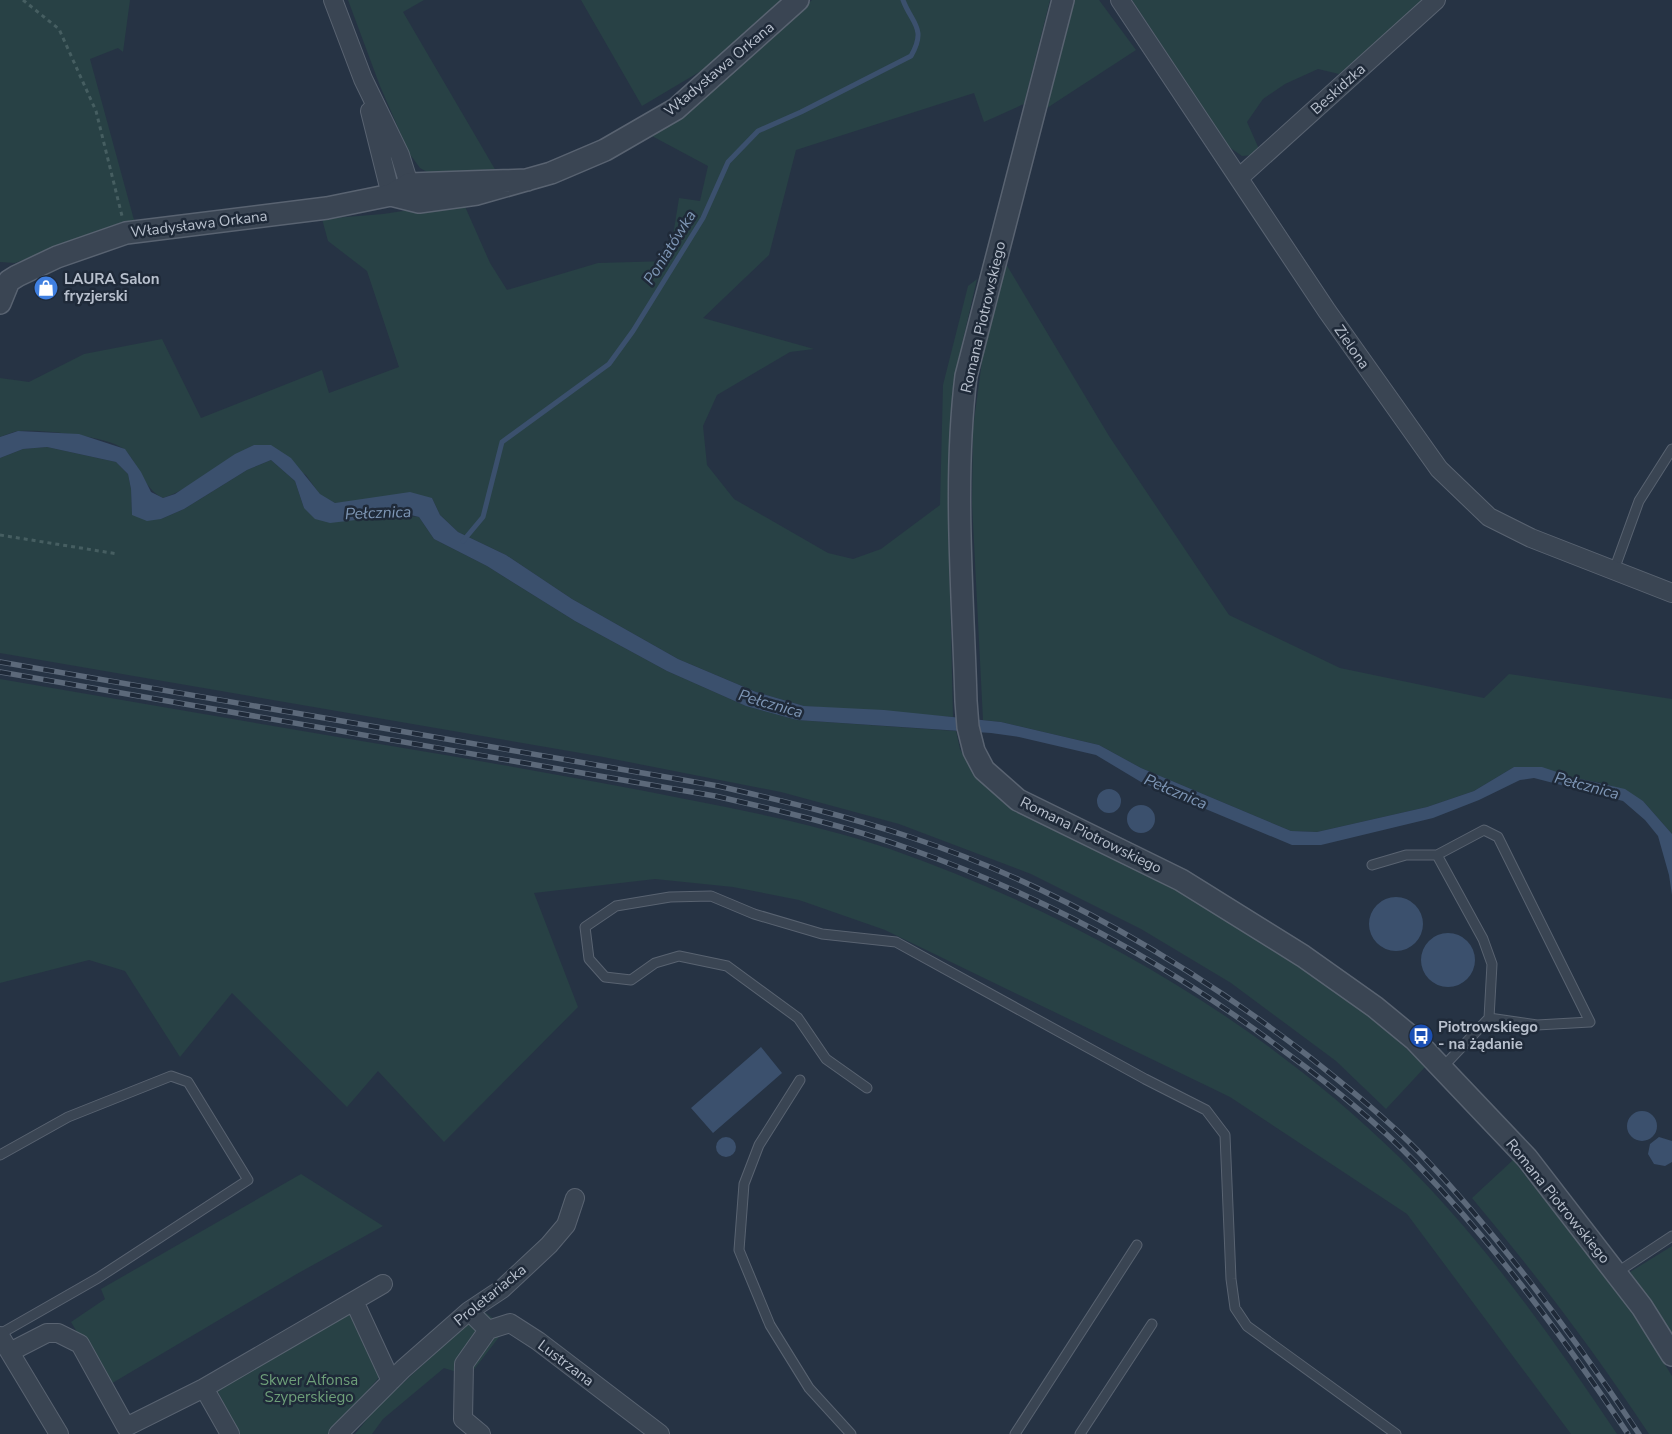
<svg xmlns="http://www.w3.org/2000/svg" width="1672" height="1434" viewBox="0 0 1672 1434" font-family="'Nunito Sans',sans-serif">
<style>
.green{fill:#284145}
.water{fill:#3b506d}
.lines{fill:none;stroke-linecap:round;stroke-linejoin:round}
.stream{stroke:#3b506d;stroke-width:5}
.service-casing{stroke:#596371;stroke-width:11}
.minor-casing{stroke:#596371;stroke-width:20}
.tertiary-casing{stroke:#596371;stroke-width:24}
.path{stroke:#465e61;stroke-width:3;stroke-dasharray:4 4;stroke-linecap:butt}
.service{stroke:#3a4553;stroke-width:9}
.minor{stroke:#3a4553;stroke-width:18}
.tertiary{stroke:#3a4553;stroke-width:21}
.rail-casing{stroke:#5c697a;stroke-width:5.5}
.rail{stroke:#1f2a39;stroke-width:4;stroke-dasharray:11;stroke-linecap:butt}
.labels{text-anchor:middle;stroke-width:5;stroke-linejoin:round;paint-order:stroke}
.street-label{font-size:15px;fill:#b8c0cd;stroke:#1f2a39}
.poi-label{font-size:15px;font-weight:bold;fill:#b8c0cd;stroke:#1f2a39;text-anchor:start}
.park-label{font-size:15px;fill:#6e9f79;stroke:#1f2a39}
.water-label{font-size:16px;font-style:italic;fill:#7e96b5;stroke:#1f2a39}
</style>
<rect width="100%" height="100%" fill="#263344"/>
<path class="green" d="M0 0H130L123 52 118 48 90 59 134 220 15 263 0 262Z
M348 0H424L403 12 496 171 429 173 420 168 409 153 380 86Z
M581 0H784L716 62 642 106Z
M812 0H1050L1024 104 984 122 974 93 796 150 769 255 703 318 814 349 790 352 717 395 703 426 707 465 734 499 828 553 853 559 881 549 940 505 943 385 968 286 977 279 956 370 951 424 948 506 953 717 804 706 756 692 678 659 572 599 506 555 458 532 440 515 432 498 335 503 320 495 306 475 254 445C223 460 196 487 163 498 144 489 140 467 126 451 114 436 38 429 18 431 12 432 6 435 0 437V378L29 382 84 354 162 339 201 418 322 370 329 393 399 367 367 271 328 241 322 219 383 214 463 202 490 263 507 290 598 263 669 261 679 198 700 201 708 166 652 136 685 113Z
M1075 0H1099L1136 50 1047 108Z
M1132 0H1428L1339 74 1318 69 1285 84 1263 99 1247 122 1259 149 1254 155 1242 156 1229 147Z
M1003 259 1109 436 1229 615 1340 668 1484 698 1509 674 1672 699V834L1643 801 1607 784 1514 767 1474 791 1427 807 1317 832 1291 831 1141 768 1099 745 1001 722 983 720 972 503 973 428 982 361Z
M47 447 116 462 128 474 131 489 132 514 161 519 184 509 247 470 271 460 295 481 304 508 419 517 434 539 487 566 575 621 667 671 746 706 797 720 956 731 960 749 976 777 1014 808 1177 887 1298 962 1365 1012 1426 1066 1386 1109 1336 1061 1231 983 1141 929 1031 874 899 824 781 792 598 756 0 653V458L23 449Z
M0 679C150 705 301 731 451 756 531 770 611 784 690 800 757 813 825 827 890 849 1075 914 1257 1018 1398 1156 1482 1238 1551 1336 1617 1434H1571L1407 1214 1230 1097 885 930 799 900 733 887 655 879 534 893 578 1007 444 1142 378 1071 347 1107 232 993 180 1057 125 971 89 960 0 983Z
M1513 1160 1633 1312 1672 1376V1434H1649C1595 1352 1535 1273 1472 1198Z
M301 1174 383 1226 295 1275 109 1385 71 1322 105 1299 101 1289Z
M1672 1246V1335L1630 1272Z
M482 1310 506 1328 469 1376 444 1368 383 1419 372 1434H355L376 1408Z
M349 1313 382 1374 330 1434H240L217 1390Z"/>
<path class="water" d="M18 431 79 434 125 449 141 472 151 492 163 498 175 494 235 454 254 445H271L291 458 320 494 335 503 410 492 432 498 440 515 458 532 506 555 572 599 678 659 756 692 804 706 884 710 1001 722 1099 745 1141 768 1291 831 1317 832 1427 807 1474 791 1514 767H1542L1572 777 1625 789 1643 801 1672 834V895L1669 875 1658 836 1645 820 1623 801 1534 778 1520 780 1479 800 1433 818 1321 845H1292L1141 782 1096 755 1019 737 991 733 797 720 746 706 667 671 575 621 487 566 434 539 419 517 407 514 330 523 315 519 304 508 295 481 271 460 247 470 184 509 161 519 147 521 132 515 131 489 128 474 116 462 47 447 23 449 0 458V437Z
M1097 801a12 12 0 1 1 24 0a12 12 0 1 1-24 0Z
M1127 819a14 14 0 1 1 28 0a14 14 0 1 1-28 0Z
M1369 924a27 27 0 1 1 54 0a27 27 0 1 1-54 0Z
M1421 960a27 27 0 1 1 54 0a27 27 0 1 1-54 0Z
M761 1047 782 1073 713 1133 691 1108Z
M1627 1126a15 15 0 1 1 30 0a15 15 0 1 1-30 0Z
M1659 1137 1672 1141V1162L1665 1166 1654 1164 1648 1154 1650 1144Z
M716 1147a10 10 0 1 1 20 0a10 10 0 1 1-20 0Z"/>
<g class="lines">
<path class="stream" d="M463 541 483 517 502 442 609 364 633 331 703 218 728 162 758 131 801 112 911 56C927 28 912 24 903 0"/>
<defs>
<path id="service" d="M1614 570 1639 501 1672 449
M1372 865 1406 855H1437
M1442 1068 1489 1018 1492 964 1483 939 1437 855 1484 830 1498 837 1590 1022 1537 1025 1489 1018
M800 1080 759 1145 744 1184 739 1250 770 1325 809 1388 851 1434
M867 1088 826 1059 798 1018 727 966 679 956 655 963 631 980 605 977 589 959 585 927 616 906 670 897 711 896 754 914 822 934 896 942 1145 1079 1206 1110 1225 1135 1231 1279 1235 1308 1247 1326 1396 1434
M0 1155 68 1117 171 1076 188 1082 248 1180 98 1278 0 1334
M1616 1273 1672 1236
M1015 1434 1137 1245
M1080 1434 1152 1324"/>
<path id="minor" d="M333 0 363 79 400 155 409 184
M1120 0 1327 311 1439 469 1489 517 1531 538 1672 593
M370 111 391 195
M1240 177 1436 0
M354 1301 391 1381
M469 1311 488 1330 510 1323 538 1341 660 1434
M0 1336 59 1434
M10 1352 47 1333H58L80 1344 126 1427 204 1388 383 1284
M204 1388 230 1434
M338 1434 403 1369 469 1311 502 1289 549 1245 566 1225 575 1198
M481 1434 463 1419 464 1364 488 1330"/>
<path id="tertiary" d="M1063 0 966 376C953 483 963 593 966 701L968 727 974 751 984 770 1018 800 1181 880 1303 956 1375 1007 1415 1040 1527 1158 1642 1307 1672 1355
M391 195 419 202 477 194 551 173 605 150 676 109 798 0
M0 303 9 281 17 276 57 257 126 233 327 208 391 195 409 184 527 180"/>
</defs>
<use href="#service" class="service-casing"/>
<use href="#minor" class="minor-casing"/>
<use href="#tertiary" class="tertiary-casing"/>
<path class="path" d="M23 0 59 29 96 111 122 216
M0 535 118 554"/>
<use href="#service" class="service"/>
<use href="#minor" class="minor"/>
<use href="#tertiary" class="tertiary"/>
<defs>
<path id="rail" d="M0 662 718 786C783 801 847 816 910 837 1052 884 1189 964 1307 1055 1346 1086 1386 1118 1421 1154 1503 1241 1573 1335 1639 1434
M0 672 715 796C781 811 846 826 910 849 1047 897 1172 966 1288 1054 1333 1087 1376 1122 1415 1162 1496 1246 1564 1338 1628 1434"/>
</defs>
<use href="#rail" class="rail-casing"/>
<use href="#rail" class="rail"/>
</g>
<defs>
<symbol id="shop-disc" viewBox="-11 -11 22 22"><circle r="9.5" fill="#3f7fe0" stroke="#1f2a39"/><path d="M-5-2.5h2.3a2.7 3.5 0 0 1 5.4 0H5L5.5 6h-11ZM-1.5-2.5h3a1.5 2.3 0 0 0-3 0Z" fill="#fff"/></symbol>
<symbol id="bus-disc" viewBox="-11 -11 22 22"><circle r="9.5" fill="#1a4fb4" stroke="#1f2a39"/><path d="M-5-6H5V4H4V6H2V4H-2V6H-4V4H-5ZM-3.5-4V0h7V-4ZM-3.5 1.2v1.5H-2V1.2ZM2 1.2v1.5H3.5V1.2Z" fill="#fff"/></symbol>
</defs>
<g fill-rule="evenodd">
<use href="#shop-disc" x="32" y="274" width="28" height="28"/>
<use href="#bus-disc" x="1407" y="1022" width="28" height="28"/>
</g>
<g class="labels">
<g class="street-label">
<text transform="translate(719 69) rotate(-40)" y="5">Władysława Orkana</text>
<text transform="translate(1338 89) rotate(-42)" y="5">Beskidzka</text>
<text transform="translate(199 224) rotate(-7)" y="5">Władysława Orkana</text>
<text transform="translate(983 317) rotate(-77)" y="5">Romana Piotrowskiego</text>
<text transform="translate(1352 347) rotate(55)" y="5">Zielona</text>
<text transform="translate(1091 835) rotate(26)" y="5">Romana Piotrowskiego</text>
<text transform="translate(1558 1201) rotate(51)" y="5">Romana Piotrowskiego</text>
<text transform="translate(490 1295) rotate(-39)" y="5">Proletariacka</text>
<text transform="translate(566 1363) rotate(37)" y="5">Lustrzana</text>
</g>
<g class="poi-label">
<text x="64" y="284">LAURA Salon<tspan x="64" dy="17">fryzjerski</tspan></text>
<text x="1438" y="1032">Piotrowskiego<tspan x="1438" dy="17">- na żądanie</tspan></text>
</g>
<g class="park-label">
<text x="309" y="1385">Skwer Alfonsa<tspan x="309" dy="17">Szyperskiego</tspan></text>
</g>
<g class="water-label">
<text transform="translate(669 247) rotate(-58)" y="6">Poniatówka</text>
<text transform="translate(378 512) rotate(-2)" y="6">Pełcznica</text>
<text transform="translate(771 703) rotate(16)" y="6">Pełcznica</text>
<text transform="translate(1587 785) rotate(15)" y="6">Pełcznica</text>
<text transform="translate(1176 791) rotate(23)" y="6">Pełcznica</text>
</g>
</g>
</svg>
